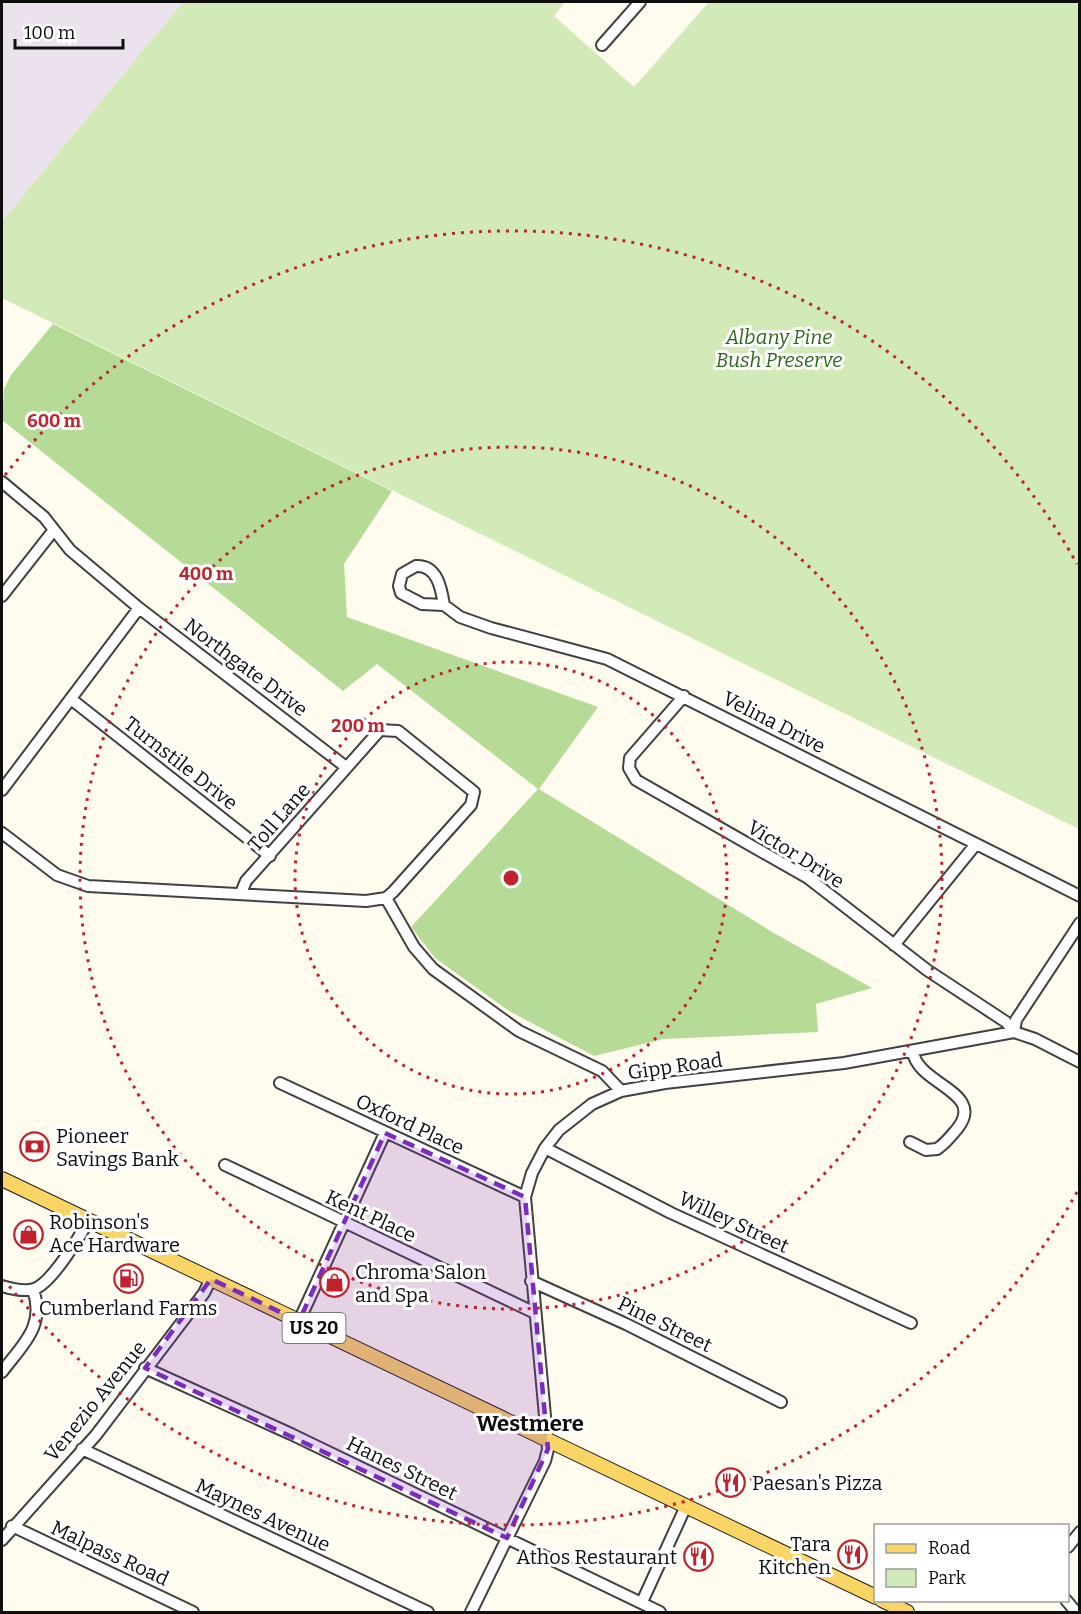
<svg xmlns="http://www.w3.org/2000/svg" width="1081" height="1614" viewBox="0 0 1081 1614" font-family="Bitter,serif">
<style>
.industrial{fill:#ece2ed}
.green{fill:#d2eab8}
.forest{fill:#b6db97}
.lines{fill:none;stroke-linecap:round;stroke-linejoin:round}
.minor-casing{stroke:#414141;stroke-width:14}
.major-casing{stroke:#1f1f1f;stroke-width:16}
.minor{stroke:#fff;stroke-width:10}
.major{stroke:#fad464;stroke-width:14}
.marked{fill:#7b2cbf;fill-opacity:0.2;stroke:#7b2cbf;stroke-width:4.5;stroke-dasharray:12 8;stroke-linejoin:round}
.ring{fill:none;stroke:#c1232c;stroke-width:3;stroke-dasharray:3 6}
.labels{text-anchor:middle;stroke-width:6;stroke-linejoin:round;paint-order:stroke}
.shield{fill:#fff;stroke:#565656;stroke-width:1.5}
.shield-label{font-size:18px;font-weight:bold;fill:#0e0e0e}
.park-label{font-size:20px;font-style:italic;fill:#2d671d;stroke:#fff}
.street-label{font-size:20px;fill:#0e0e0e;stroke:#fff}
.poi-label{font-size:20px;fill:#0e0e0e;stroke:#fff;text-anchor:start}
.quarter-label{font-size:22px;font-weight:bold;fill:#0e0e0e;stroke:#fff}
.centre{fill:#c1232c;stroke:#fff;stroke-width:3}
.ring-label{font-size:18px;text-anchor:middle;font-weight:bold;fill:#c1232c;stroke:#fff;stroke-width:6;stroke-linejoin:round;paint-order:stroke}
</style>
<rect width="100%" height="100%" fill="#fffcef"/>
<path class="industrial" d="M2 2H183L2 221Z"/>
<path class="green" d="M183 2H565L554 16 634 87 709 2H1079V829L2 298V221Z"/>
<path class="forest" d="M53 324 392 491 344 564 347 617 598 707 539 789 774 933 872 988 816 1004 818 1032 664 1039 594 1056 509 1011 435 958 411 927 538 789 377 664 343 691 2 420 4 389 11 375Z"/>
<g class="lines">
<defs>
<path id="minor" d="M602 45 640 2
M2 482 44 517 70 550 139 608 346 767
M416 566C437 565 441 587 444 605L422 604 401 593 399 586 402 574Z
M2 596 53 531
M444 605 460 617 491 628 607 659 1080 896
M684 696 630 758 629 768 636 780 808 878 927 970 1006 1022 1014 1032
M71 699 270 856
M2 790 139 608
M2 833 57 875 88 886 366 901 386 898 393 892 471 805 474 792 398 731 380 730 246 881 241 893
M386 898 414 947 433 969 519 1031 602 1071 621 1091
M894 945 976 844
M1014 1032 1016 1020 1080 923
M280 1083 525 1197
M910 1142 926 1150 937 1149C945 1144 951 1136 957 1129 987 1092 918 1085 913 1052
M545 1148 671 1213 911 1323
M225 1165 535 1313
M531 1281 626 1324 781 1402
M2 1286C12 1289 24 1292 34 1289 51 1284 80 1236 89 1220
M299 1321 385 1133
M145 1368 291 1434 660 1612
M2 1372C22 1345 46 1326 33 1290
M82 1449 428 1612
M12 1526 193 1612
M2 1540 96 1435 204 1293 211 1279
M1068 1547 1080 1532
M1066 1600 1076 1612
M642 1602 686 1506
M471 1612 545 1461 548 1449 525 1197 532 1173 545 1148 559 1130 592 1104 621 1091 665 1083 844 1063 1014 1032 1035 1039 1080 1062"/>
<path id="major" d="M2 1179 876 1597
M882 1600 907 1612"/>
</defs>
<use href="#minor" class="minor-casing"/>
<use href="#major" class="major-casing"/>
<use href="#minor" class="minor"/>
<use href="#major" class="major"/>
</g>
<path class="marked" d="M385 1133 525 1197 548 1449 507 1538 145 1368 211 1279 299 1321Z"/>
<g class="ring">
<circle cx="511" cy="878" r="216"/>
<circle cx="511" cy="878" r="431"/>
<path d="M1077 1192A647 647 0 0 1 5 1281M5 475A647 647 0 0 1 1077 564"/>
</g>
<defs>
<symbol id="bank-ring" viewBox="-11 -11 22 22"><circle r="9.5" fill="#fff" stroke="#c1232c" stroke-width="1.5"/><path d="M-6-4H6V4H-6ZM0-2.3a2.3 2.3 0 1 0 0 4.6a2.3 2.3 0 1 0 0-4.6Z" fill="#c1232c"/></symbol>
<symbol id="shop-ring" viewBox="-11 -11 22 22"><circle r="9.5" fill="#fff" stroke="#c1232c" stroke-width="1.5"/><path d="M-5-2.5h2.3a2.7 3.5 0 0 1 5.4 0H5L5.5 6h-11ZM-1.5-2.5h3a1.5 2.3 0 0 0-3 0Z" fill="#c1232c"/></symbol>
<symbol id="fuel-ring" viewBox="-11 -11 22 22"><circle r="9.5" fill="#fff" stroke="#c1232c" stroke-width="1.5"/><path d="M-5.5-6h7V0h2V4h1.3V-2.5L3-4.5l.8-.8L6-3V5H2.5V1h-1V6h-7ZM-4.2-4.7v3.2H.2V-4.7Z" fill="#c1232c"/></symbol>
<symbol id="restaurant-ring" viewBox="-11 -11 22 22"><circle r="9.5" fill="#fff" stroke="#c1232c" stroke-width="1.5"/><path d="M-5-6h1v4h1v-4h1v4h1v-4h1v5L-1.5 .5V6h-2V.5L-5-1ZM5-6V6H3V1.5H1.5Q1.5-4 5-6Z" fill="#c1232c"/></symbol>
</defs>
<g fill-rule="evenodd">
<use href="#bank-ring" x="18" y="1130" width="33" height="33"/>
<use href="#shop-ring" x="12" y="1218" width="33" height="33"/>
<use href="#fuel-ring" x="112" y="1262" width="33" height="33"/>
<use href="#shop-ring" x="318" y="1266" width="33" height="33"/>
<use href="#restaurant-ring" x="714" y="1466" width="33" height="33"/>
<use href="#restaurant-ring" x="836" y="1538" width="33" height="33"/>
<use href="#restaurant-ring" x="682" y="1540" width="33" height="33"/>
</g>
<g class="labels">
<rect class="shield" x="282.5" y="1313" width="63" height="30" rx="4.5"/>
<g class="shield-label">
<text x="314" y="1334">US 20</text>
</g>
<g class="park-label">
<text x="779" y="344">Albany Pine<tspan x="779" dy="23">Bush Preserve</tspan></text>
</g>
<g class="street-label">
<text transform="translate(246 667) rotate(37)" y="7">Northgate Drive</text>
<text transform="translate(774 722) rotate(27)" y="7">Velina Drive</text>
<text transform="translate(181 763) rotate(38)" y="7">Turnstile Drive</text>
<text transform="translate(279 817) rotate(-49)" y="7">Toll Lane</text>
<text transform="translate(796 854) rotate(32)" y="7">Victor Drive</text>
<text transform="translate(675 1066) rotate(-8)" y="7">Gipp Road</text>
<text transform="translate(410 1124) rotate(25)" y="7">Oxford Place</text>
<text transform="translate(371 1216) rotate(25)" y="7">Kent Place</text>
<text transform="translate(734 1222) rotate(25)" y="7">Willey Street</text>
<text transform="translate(665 1324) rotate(26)" y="7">Pine Street</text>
<text transform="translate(95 1401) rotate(-51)" y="7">Venezio Avenue</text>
<text transform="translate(402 1468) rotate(26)" y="7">Hanes Street</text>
<text transform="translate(263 1515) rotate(25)" y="7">Maynes Avenue</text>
<text transform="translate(110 1553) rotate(25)" y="7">Malpass Road</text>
</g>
<g class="poi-label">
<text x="56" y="1143">Pioneer<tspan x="56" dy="23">Savings Bank</tspan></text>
<text x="49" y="1229">Robinson's<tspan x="49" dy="23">Ace Hardware</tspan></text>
<text x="355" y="1279">Chroma Salon<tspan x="355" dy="23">and Spa</tspan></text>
<text x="128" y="1315" text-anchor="middle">Cumberland Farms</text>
<text x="752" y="1490">Paesan's Pizza</text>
<text x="831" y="1551" text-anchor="end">Tara<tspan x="831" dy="23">Kitchen</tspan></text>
<text x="677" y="1564" text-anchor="end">Athos Restaurant</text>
</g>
<g class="quarter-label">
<text x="530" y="1431">Westmere</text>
</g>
</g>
<circle cx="511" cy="878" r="9" class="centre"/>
<g class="ring-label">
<text x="54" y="427">600 m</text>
<text x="206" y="580">400 m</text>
<text x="358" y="732">200 m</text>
</g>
<rect width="1081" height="1614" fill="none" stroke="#0e0e0e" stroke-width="6"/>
<rect x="874" y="1524" width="195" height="78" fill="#ffffff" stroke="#9f9f9f" stroke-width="1.5"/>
<rect x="886" y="1544" width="30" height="9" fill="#fad464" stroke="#9f9f9f" stroke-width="1.5"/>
<text x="928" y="1554" font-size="18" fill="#0e0e0e">Road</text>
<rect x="886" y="1569" width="30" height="18" fill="#d2eab8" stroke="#9f9f9f" stroke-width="1.5"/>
<text x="928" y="1584" font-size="18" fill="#0e0e0e">Park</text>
<path d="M15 39v9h108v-9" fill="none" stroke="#0e0e0e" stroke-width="3"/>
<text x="24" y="39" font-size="18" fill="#0e0e0e" stroke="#ffffff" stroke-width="4.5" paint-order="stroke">100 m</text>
</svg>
